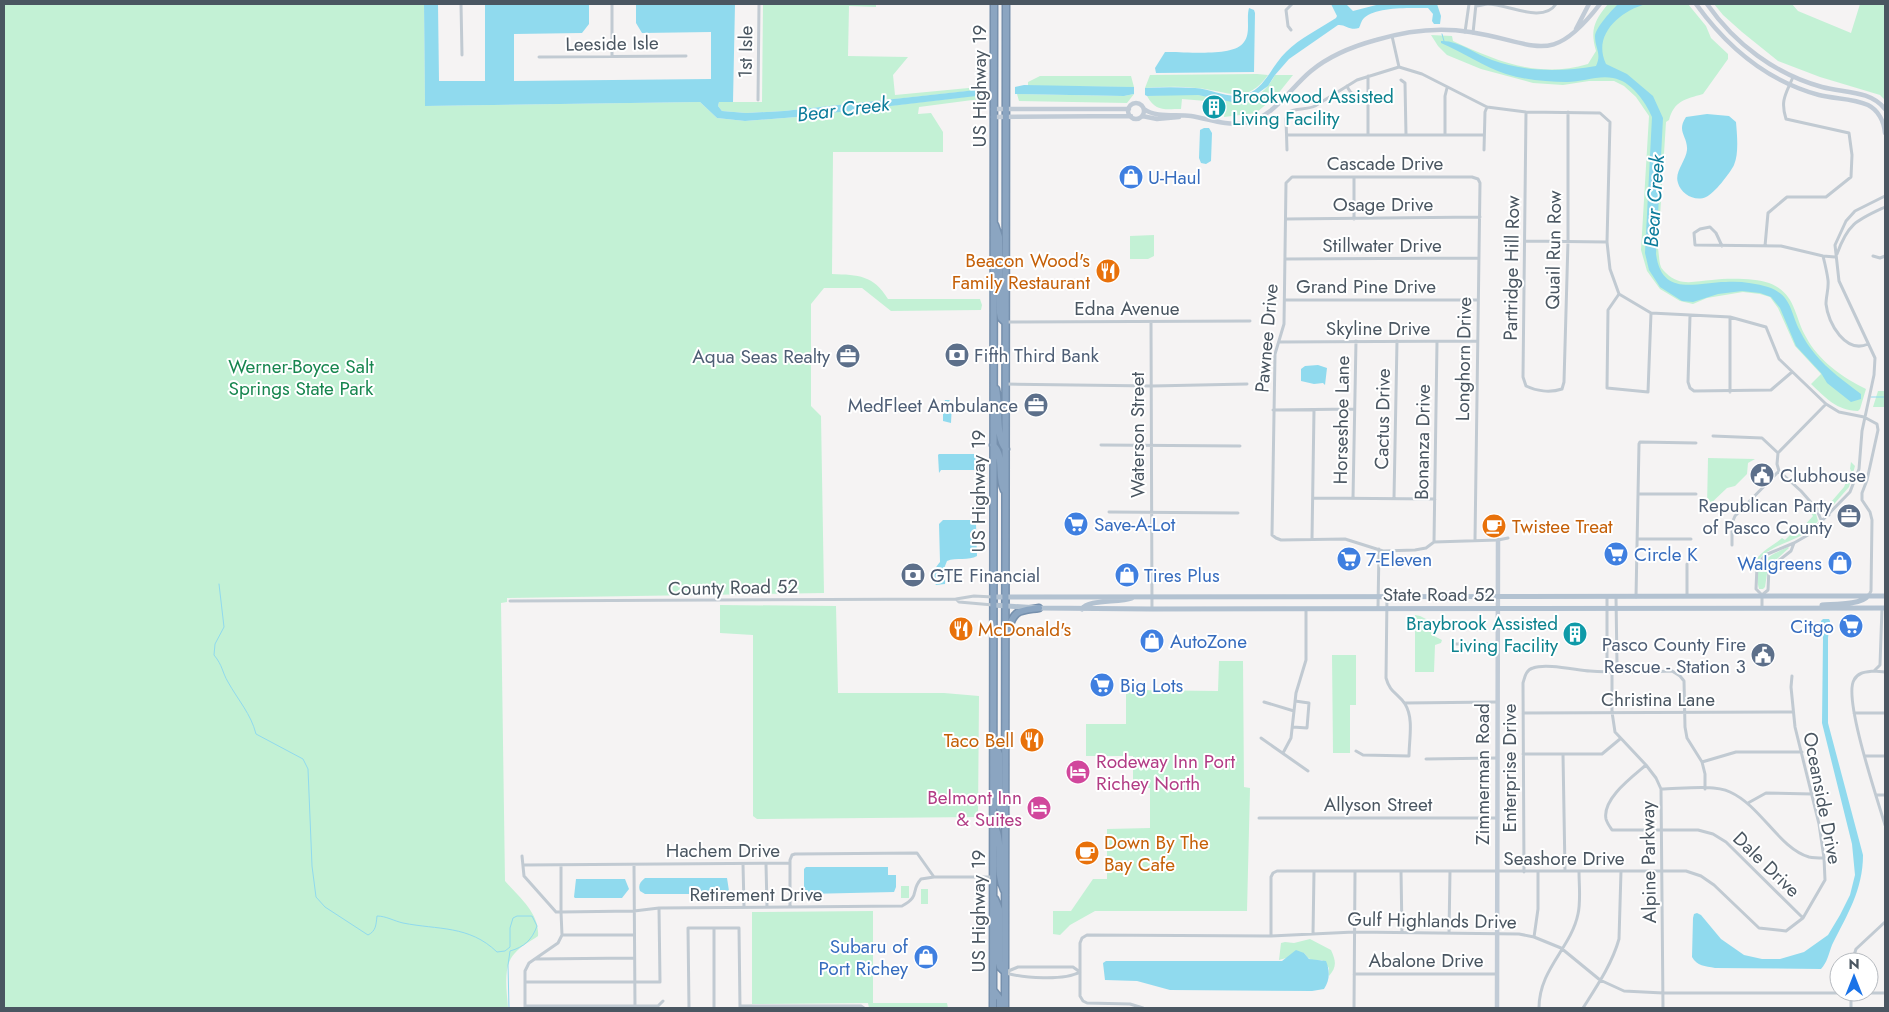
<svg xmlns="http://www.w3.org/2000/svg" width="1889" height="1012" viewBox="0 0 1889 1012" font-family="Jost,sans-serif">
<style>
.green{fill:#c3f1d5}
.water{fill:#90daee}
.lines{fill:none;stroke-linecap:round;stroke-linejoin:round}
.stream{stroke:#90daee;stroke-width:1}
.highway-casing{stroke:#7690ad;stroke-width:9}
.street{stroke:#c1cad2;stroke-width:3}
.secondary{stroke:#c1cbd6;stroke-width:4.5}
.primary{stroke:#b3c2d1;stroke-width:5}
.highway{stroke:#8ba5c1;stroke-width:6}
.labels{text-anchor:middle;stroke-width:4;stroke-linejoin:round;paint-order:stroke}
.street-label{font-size:19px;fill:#4a5661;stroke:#fff}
.culture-label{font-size:19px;fill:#0d838f;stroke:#fff;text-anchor:start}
.shop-label{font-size:19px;fill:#366cbe;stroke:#fff;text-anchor:start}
.food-label{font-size:19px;fill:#c56008;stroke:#fff;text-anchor:start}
.service-label{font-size:19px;fill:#4e5e75;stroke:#fff;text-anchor:end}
.park-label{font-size:19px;fill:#17864f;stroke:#fff}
.hotel-label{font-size:19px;fill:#b23c85;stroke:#fff;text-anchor:start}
.water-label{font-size:20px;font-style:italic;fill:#0c7c9b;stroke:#fff}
</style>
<rect width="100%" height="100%" fill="#f5f3f3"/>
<path class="green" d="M4 4H424L425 106 700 102 717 118 745 121 797 117 980 95V99L919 107 918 114 931 113 943 132V152H833L832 274C859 275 873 275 888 299H980L982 305 981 310 891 311 862 288H824L811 304V406L821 416 824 593 507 598V602L501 603 505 881C519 897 540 914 538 936 531 941 521 946 515 953 502 966 507 991 508 1008H4Z
M763 4H876V7L849 6 848 56 908 57 893 75 895 95 979 87 978 90 784 111 746 113 722 111 718 106 719 102H762Z
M1608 4H1688L1706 26 1711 38 1728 54V59L1703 94C1685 99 1674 101 1669 120L1666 122 1658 248C1659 254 1659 262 1661 267 1661 268 1665 272 1666 273 1680 287 1695 281 1712 280 1727 278 1755 278 1769 283 1796 293 1794 316 1806 337 1818 360 1843 378 1866 389L1860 409 1858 411C1837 411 1825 397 1811 384L1821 374 1795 346 1778 308 1770 297 1760 294 1743 292 1707 298 1693 304 1680 301 1660 289 1647 271 1641 250 1649 116 1636 97 1624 86 1614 81H1589L1563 85 1533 83 1481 69 1447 55 1438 46 1431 35 1452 36 1453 41C1497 61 1538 79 1588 64L1596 51C1590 30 1594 21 1608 4Z
M1714 4H1792L1798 11 1851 33 1860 4H1885V100L1880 95 1820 77 1778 61 1742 32 1723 15Z
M1150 75 1257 74 1268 75C1245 107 1227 90 1196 88 1179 86 1162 87 1145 88Z
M1275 75H1293L1277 95 1256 113 1224 117 1225 105 1206 101 1182 99 1181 109C1164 109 1156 112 1147 96 1164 95 1182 94 1198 95 1224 98 1243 110 1263 91 1268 86 1272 81 1275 75Z
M1040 76H1131L1134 87 1028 86V82Z
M1017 94 1124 96 1134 94 1127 103 1019 101Z
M1154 235V256L1148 259H1130V236Z
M1878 391H1885V407H1873Z
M1708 458 1755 459 1748 463 1747 474 1735 486 1727 488 1707 507Z
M1851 462 1855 466 1849 487 1828 511 1822 510V507L1825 509 1844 487 1851 470 1850 469Z
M1811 513 1816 514 1818 521C1803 543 1772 541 1757 562H1753L1755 556 1754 559 1756 560C1762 550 1773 546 1782 538L1785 540 1799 526 1802 528 1813 516Z
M1788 547 1789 548 1768 567 1765 587 1763 589H1759C1752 563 1768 556 1788 547Z
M720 605 836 606 838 693H944L979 696 978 817 757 819 753 816V635L720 633Z
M1415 615 1420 616 1428 620 1432 635 1442 640 1441 643 1435 645 1434 672H1415Z
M1332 655H1356V705H1350V753H1333Z
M1219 661H1243L1244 787 1250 788 1247 911H1095L1070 925 1060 935 1053 934V911H1071L1093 879H1107V829L1150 828V788H1133V756H1086V724H1126V690L1218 691Z
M901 886H909V898H901Z
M921 889H928V904H921Z
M873 911V1003H947L948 1008H869L868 1003 752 1004V912Z
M1310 939 1331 950C1336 961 1337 967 1329 976V968L1322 960C1313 962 1309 960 1304 953L1279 960 1281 943 1285 942 1294 943Z"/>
<path class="water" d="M424 4H438L439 81H485V4H513V5L589 4V24L582 33 514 34V81L711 79V32L642 33 636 23V4H735L733 102H719L718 106 722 111 746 113 784 111 985 89V95L797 117 745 121 717 118 700 102 425 106Z
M1331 4H1346L1353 11 1380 4H1437L1441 16 1440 24H1434L1432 21 1433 14 1428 8C1412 8 1377 6 1364 18 1361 21 1361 24 1359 28 1350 31 1345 24 1338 25L1289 59 1275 75 1268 86 1246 102H1232L1198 95 1147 96 1145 95V88C1162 87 1178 87 1195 88 1212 89 1230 100 1247 94 1266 87 1272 65 1286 52 1300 38 1319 29 1336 18L1337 16Z
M1618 4H1646C1620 11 1592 35 1606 64L1627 74 1653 96 1663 118 1656 254C1662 298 1696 282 1726 282 1739 281 1755 283 1768 287 1792 295 1790 312 1800 331 1804 339 1809 347 1815 354 1827 369 1845 382 1861 394V399L1851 402 1827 383 1821 373 1796 346 1780 308 1771 297 1760 293 1742 291 1718 294 1693 302 1682 301 1660 287 1649 270 1645 253 1652 117C1645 101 1631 81 1613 78 1598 75 1582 82 1567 82 1547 82 1526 80 1506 74 1484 67 1463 52 1441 43V41C1458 40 1475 54 1492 60 1525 72 1561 72 1596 66 1602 53 1595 49 1595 36 1596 27 1612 10 1618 4Z
M1249 8 1254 10 1255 13 1254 72 1156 73 1155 68 1165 52C1182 51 1234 58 1244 42 1251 33 1246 19 1249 8Z
M1024 85 1134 87V94L1124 96 1015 94V87Z
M1707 114 1729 116 1736 122C1737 135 1739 153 1734 165 1730 173 1714 194 1706 197 1695 202 1681 194 1678 183 1674 172 1686 161 1687 150 1688 136 1676 132 1686 117Z
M1204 128H1209L1212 133 1211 161 1206 164 1201 163 1199 158 1200 130Z
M1318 365 1327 368 1325 385 1323 383 1314 384 1301 381V369L1305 366Z
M945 400H949L952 403 951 423 943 421V407Z
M939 454H977L979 455V469L976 470H941L939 473 938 455Z
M943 520H972L976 524 977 556C969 561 956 557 947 561L943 571 945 576V584L936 585C930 576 934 569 940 562L939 524Z
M1823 619H1829L1830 621 1828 638V723L1863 855C1863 890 1847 915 1832 945 1829 953 1827 963 1821 969L1715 968C1705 966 1697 966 1692 957L1693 918 1694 914 1697 913 1701 915 1721 939 1744 955 1762 959H1780L1804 952 1828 935 1840 915 1850 895 1855 875 1852 844 1822 723 1823 639 1821 621Z
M806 867H888V875H896V887L894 892 807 894 804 891V869Z
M645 878H727L729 891 727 894H645L640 891C638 885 640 882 645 878Z
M576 879H625L629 889 622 898H575L574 897Z
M1296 950 1304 953 1309 959 1326 961C1330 971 1330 980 1324 989L1312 991 1170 990 1137 981 1105 980 1103 963 1106 961H1282Z"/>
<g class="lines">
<path class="stream" d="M1442 34 1444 41
M1871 397H1885
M219 584 224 627 215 644 214 655C223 666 222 672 228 682 238 700 251 714 256 734L303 759 308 769 312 866 316 897 325 907 368 935C376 931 376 925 377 916 386 916 394 921 403 923 438 930 469 925 497 952L505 951 510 947V928L513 918 517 916H532L537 926C532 940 524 947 510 951L508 965 509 1008"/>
<defs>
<path id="highway" d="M995 225 999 237 1000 313 1001 318 1005 322
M996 389C1000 407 995 437 1006 449
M993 445C1005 456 997 476 1004 490
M1008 631C1014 609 1019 611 1039 608
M995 745 999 754V807L1005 817
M994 825C1005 846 994 869 1004 890
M995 899 999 909V963L1000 967 1005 972
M993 990 1000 999V1008
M993 1008 994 4
M1005 1008 1006 4"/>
</defs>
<use href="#highway" class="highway-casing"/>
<path class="street" d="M461 4 462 55
M612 4V56
M1476 6C1480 6 1484 4 1488 4 1507 4 1543 24 1556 4
M1291 30 1288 26 1286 10 1292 4
M1465 32 1469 4
M1473 33 1476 4
M1392 36 1399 67
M539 57 686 56
M1399 67 1422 74 1487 107 1526 112 1600 113 1610 122 1607 242 1610 269 1619 294 1651 313 1730 317 1766 327 1779 359 1826 404 1839 412 1864 417 1877 424 1878 430 1867 480 1862 493V500L1870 512 1872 520 1871 591 1869 595
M1368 76V135
M1401 80 1405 83 1406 135
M1347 86C1351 96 1357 96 1367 96
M758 100 759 4
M1526 112 1523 377 1526 386C1536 391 1550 393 1562 389L1564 382 1568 241V112
M1445 134V96L1447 88
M1287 135H1483
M1287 150 1286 119 1288 112C1297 108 1306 110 1315 106L1357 80 1399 67
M1484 150 1485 112 1487 107
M1354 177V219
M1286 219 1480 217
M1525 241 1607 242
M1722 246 1716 233 1710 227 1700 229 1694 233 1695 245 1781 246 1823 256 1835 257
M1765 246 1768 213 1787 197H1826L1851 177 1852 155 1849 133 1786 119C1780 100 1786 94 1793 77
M1837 254C1848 223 1857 220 1885 207
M1823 256C1825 264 1827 272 1828 280 1829 288 1826 296 1826 304 1828 324 1846 354 1868 344
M1873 256 1880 258 1885 256
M1286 259 1478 258
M1619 294 1608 310 1607 388 1648 392 1651 313
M1285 300H1478
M1690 316 1688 382 1690 388 1694 391 1771 390 1792 372
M1005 322 1250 321
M1151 322 1152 609
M1279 342 1477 341
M1006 384 1152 386 1247 384
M1730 392V317
M1273 410 1354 409
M1713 436 1762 438 1778 453 1777 464 1779 471 1801 491 1816 508 1829 515
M1101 445 1240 446
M1778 453 1826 404
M1638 494H1696
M1313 498 1435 499
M1353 498 1356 341
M1394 498 1397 341
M1816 508 1822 522
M1109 512 1238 513
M1312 539 1314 410
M1638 539H1691
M1475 540 1480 183 1478 179 1472 177H1292L1286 183 1284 324 1275 354 1272 535 1276 538 1281 540 1345 539 1383 551 1415 550 1426 548 1434 542 1498 540 1508 538
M1434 542 1437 342
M1794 543 1808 535 1850 492 1859 469 1862 431 1874 375 1875 358 1839 281 1835 245 1846 221 1855 211 1885 196
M1732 545V523L1735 516 1779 471
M1687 564V596
M1607 596V665L1612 672 1617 665 1616 597
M993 597 974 596 956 599 959 602 993 605
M1636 597 1639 444 1640 442 1696 443
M510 601 956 599
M1378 608 1379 549
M1762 608V595L1756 589 1757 566 1765 555 1794 543 1791 551 1769 568 1768 590 1762 595
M1882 608 1880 665 1874 671C1866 672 1858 672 1854 680 1843 698 1878 801 1885 825
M1456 644H1497
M1874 671 1885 672
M1612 672V712L1615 732 1646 765 1656 778 1661 789 1663 1008
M1264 702 1294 711
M1405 703 1497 702
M1523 713 1793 712
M1854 713H1885
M1293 727 1307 728 1309 703 1295 701
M1261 738 1308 771
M1356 751 1363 755 1409 756C1409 740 1414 718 1405 704 1398 693 1390 693 1386 678L1387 597
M1283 753 1291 738 1296 693 1306 660V609
M1523 754H1602L1620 739
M1563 754 1565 871
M1865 756H1885
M1426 759 1497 758
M1702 762 1736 752H1802
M1646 765C1632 777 1602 799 1606 819 1607 823 1610 827 1612 830H1698L1713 834 1726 842 1803 918
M1661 789C1680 789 1713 784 1730 792 1761 806 1779 848 1809 857 1814 858 1819 858 1824 858
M1876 795H1885
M1748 803 1766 793 1812 794
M1259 818H1497
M522 856 524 876 556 912H561L562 935 558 943 529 963 525 971V1008
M743 864 744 907
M766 864 767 907
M524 865 790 863
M561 865V912L634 911 659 908 902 906C921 896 910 891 921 879L934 877H993
M634 865 635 1008
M1401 871 1402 933
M1524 872 1523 683C1525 676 1526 670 1533 668 1546 663 1576 670 1590 671 1617 673 1645 672 1672 671L1680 676 1684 681 1685 727 1687 738 1702 762 1705 774V789
M790 907V860L792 855 795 854 917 853 934 877
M714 928V1008
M1449 933 1450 871
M1313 934 1314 872
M562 935H634
M1271 936V877L1273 873 1277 871H1686L1701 876 1714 885 1759 928 1786 931 1803 918 1825 880 1824 858 1819 824 1795 727 1791 687 1792 676
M1534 937 1538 909V872
M535 959 634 958
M1852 962 1856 949 1885 922
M1006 972 1018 967H1073L1080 972
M1006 973C1023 978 1064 981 1080 972
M1354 974H1497
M525 982H660L659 908
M1851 992V1008
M525 1006H658L663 1001
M740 1006H861L864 1008
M689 1008 688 928H739L740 1008
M1143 1008 1130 1004 1087 1003 1083 1001 1080 996V943L1082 938 1087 935 1271 936 1354 932 1519 934 1534 937 1561 948 1600 980 1624 991 1663 993H1885
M1354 1008 1355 872
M1539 1008C1539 969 1571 948 1578 914 1581 901 1579 885 1579 871
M1583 1008C1597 986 1612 964 1619 939L1621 871"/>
<path class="secondary" d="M1696 4C1727 47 1767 81 1819 95 1834 99 1853 98 1868 105 1878 110 1884 121 1885 133
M1707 4C1735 44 1775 74 1822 87 1844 93 1870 90 1885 109
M1576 29 1589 4
M1128 111a8 8 0 1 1 16 0a8 8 0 1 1-16 0Z
M993 109H1129
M1144 109C1156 118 1176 114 1191 116 1209 119 1226 126 1244 123 1275 117 1289 89 1311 71 1329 56 1354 46 1376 40 1406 31 1440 27 1470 32 1537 42 1550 69 1600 4
M1142 116 1157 119 1179 117
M993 117 1131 116
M1497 1008 1498 540"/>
<path class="primary" d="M994 597 1885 596
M993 605 1039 608 1152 609 1885 608
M1822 605C1834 604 1861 605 1868 596
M1082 609C1088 599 1119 603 1132 598"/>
<use href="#highway" class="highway"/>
</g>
<defs>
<symbol id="building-disc" viewBox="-11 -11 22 22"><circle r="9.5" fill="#0f9aa8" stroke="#fff"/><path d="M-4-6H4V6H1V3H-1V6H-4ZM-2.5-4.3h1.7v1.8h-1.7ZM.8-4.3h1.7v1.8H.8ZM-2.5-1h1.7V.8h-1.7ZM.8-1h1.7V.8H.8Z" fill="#fff"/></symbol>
<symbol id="shop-disc" viewBox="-11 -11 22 22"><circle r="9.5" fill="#3f7fe0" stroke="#fff"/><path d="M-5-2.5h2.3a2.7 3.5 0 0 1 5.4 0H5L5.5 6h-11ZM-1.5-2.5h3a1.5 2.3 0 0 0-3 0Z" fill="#fff"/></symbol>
<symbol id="restaurant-disc" viewBox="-11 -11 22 22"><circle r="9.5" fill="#e8710a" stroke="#fff"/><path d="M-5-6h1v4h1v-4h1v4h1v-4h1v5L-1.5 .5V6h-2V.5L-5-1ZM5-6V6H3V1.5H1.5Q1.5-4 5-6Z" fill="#fff"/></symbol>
<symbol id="bank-disc" viewBox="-11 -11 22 22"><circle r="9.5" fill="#5c6f8a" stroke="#fff"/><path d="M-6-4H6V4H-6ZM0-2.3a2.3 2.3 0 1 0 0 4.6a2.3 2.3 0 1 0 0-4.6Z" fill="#fff"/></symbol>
<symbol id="office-disc" viewBox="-11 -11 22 22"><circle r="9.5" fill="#5c6f8a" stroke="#fff"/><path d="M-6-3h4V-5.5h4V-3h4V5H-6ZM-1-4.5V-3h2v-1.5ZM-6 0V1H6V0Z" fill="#fff"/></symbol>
<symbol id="civic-disc" viewBox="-11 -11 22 22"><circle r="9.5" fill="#5c6f8a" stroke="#fff"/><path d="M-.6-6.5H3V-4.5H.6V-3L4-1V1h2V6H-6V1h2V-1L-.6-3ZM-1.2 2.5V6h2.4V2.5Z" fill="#fff"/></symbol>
<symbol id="supermarket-disc" viewBox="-11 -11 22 22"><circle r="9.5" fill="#3f7fe0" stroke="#fff"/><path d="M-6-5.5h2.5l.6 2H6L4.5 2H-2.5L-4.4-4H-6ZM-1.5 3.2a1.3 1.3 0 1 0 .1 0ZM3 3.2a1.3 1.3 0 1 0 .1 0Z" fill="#fff"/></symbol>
<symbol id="cafe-disc" viewBox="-11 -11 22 22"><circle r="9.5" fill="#e8710a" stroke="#fff"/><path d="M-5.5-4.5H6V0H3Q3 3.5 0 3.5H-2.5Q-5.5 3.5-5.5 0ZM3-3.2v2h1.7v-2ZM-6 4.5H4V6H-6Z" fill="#fff"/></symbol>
<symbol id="hotel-disc" viewBox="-11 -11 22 22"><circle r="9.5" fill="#d1479c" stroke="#fff"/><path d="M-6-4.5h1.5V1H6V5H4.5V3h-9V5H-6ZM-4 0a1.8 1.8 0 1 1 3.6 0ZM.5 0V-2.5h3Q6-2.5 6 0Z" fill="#fff"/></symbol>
</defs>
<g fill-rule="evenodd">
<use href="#building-disc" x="1200" y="93" width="28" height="28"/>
<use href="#shop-disc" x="1117" y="163" width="28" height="28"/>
<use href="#restaurant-disc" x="1094" y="257" width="28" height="28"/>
<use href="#bank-disc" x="943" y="341" width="28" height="28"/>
<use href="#office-disc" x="834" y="342" width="28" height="28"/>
<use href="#office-disc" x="1022" y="391" width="28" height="28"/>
<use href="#civic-disc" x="1748" y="461" width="28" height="28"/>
<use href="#office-disc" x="1835" y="502" width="28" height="28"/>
<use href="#supermarket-disc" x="1062" y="510" width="28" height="28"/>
<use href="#cafe-disc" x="1480" y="512" width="28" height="28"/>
<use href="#supermarket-disc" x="1602" y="540" width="28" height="28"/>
<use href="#supermarket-disc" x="1335" y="545" width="28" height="28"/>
<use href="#shop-disc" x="1826" y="549" width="28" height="28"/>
<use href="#bank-disc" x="899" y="561" width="28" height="28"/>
<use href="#shop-disc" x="1113" y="561" width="28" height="28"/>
<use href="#supermarket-disc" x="1837" y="612" width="28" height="28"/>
<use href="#restaurant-disc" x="947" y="615" width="28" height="28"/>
<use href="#building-disc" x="1561" y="620" width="28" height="28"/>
<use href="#shop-disc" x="1138" y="627" width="28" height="28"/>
<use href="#civic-disc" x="1749" y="641" width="28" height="28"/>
<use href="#supermarket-disc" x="1088" y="671" width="28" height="28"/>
<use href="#restaurant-disc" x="1018" y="726" width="28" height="28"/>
<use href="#hotel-disc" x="1064" y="758" width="28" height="28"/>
<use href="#hotel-disc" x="1025" y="794" width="28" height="28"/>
<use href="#cafe-disc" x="1073" y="839" width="28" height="28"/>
<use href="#shop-disc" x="912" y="943" width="28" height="28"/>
</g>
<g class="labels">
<g class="street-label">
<text transform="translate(612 43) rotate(-1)" y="7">Leeside Isle</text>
<text transform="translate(745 52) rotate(-89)" y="7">1st Isle</text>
<text transform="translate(979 86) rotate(-90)" y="7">US Highway 19</text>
<text x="1385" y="170">Cascade Drive</text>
<text x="1383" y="211">Osage Drive</text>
<text x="1382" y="252">Stillwater Drive</text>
<text transform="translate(1553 250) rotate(-89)" y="7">Quail Run Row</text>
<text transform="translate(1511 268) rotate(-89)" y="7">Partridge Hill Row</text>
<text x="1366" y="293">Grand Pine Drive</text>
<text x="1127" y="315">Edna Avenue</text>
<text x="1378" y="335">Skyline Drive</text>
<text transform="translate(1266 338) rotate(-85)" y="7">Pawnee Drive</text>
<text transform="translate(1463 359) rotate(-89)" y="7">Longhorn Drive</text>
<text transform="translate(1382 419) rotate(-89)" y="7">Cactus Drive</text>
<text transform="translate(1341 420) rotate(-89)" y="7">Horseshoe Lane</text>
<text transform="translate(1137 435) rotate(-90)" y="7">Waterson Street</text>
<text transform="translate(1422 442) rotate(-89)" y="7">Bonanza Drive</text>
<text transform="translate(978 491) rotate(-90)" y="7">US Highway 19</text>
<text transform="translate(733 587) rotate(-1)" y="7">County Road 52</text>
<text x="1439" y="601">State Road 52</text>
<text x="1658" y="706">Christina Lane</text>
<text transform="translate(1509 768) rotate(-90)" y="7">Enterprise Drive</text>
<text transform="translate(1482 774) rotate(-90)" y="7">Zimmerman Road</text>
<text transform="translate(1823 798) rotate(79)" y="7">Oceanside Drive</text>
<text x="1378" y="811">Allyson Street</text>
<text x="723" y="857">Hachem Drive</text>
<text x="1564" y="865">Seashore Drive</text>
<text transform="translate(1648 862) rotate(-91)" y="7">Alpine Parkway</text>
<text transform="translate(1767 864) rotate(44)" y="7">Dale Drive</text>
<text x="756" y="901">Retirement Drive</text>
<text transform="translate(978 911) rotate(-90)" y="7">US Highway 19</text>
<text transform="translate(1432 920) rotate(1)" y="7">Gulf Highlands Drive</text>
<text x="1426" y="967">Abalone Drive</text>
</g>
<g class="culture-label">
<text x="1232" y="103">Brookwood Assisted<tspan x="1232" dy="22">Living Facility</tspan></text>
<text x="1558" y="630" text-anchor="end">Braybrook Assisted<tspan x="1558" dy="22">Living Facility</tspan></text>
</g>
<g class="shop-label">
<text x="1148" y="184">U-Haul</text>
<text x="1094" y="531">Save-A-Lot</text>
<text x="1634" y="561">Circle K</text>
<text x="1366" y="566">7-Eleven</text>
<text x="1822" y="570" text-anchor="end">Walgreens</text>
<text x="1144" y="582">Tires Plus</text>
<text x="1834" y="633" text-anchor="end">Citgo</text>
<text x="1170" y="648">AutoZone</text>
<text x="1120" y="692">Big Lots</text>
<text x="908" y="953" text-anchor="end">Subaru of<tspan x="908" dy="22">Port Richey</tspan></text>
</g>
<g class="food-label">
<text x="1090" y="267" text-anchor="end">Beacon Wood's<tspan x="1090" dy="22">Family Restaurant</tspan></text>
<text x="1512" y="533">Twistee Treat</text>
<text x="978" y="636">McDonald's</text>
<text x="1014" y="747" text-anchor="end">Taco Bell</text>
<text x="1104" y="849">Down By The<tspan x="1104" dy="22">Bay Cafe</tspan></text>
</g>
<g class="service-label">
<text x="974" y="362" text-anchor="start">Fifth Third Bank</text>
<text x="830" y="363">Aqua Seas Realty</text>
<text x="1018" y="412">MedFleet Ambulance</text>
<text x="1780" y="482" text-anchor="start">Clubhouse</text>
<text x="1832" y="512">Republican Party<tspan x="1832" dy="22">of Pasco County</tspan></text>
<text x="930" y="582" text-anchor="start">GTE Financial</text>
<text x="1746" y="651">Pasco County Fire<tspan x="1746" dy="22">Rescue - Station 3</tspan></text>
</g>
<g class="park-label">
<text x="301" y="373">Werner-Boyce Salt<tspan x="301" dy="22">Springs State Park</tspan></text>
</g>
<g class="hotel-label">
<text x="1096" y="768">Rodeway Inn Port<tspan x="1096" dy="22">Richey North</tspan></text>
<text x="1022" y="804" text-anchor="end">Belmont Inn<tspan x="1022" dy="22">&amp; Suites</tspan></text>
</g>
<g class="water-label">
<text transform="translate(843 109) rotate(-7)" y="7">Bear Creek</text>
<text transform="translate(1654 201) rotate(-86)" y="7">Bear Creek</text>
</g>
</g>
<rect width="1889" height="1012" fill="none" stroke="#4a5661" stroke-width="10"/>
<g transform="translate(1854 977)"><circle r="24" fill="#ffffff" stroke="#b7bbc0"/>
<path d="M0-4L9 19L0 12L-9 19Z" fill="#1a73e8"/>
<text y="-8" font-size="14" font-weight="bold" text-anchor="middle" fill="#4a5661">N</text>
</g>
</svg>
